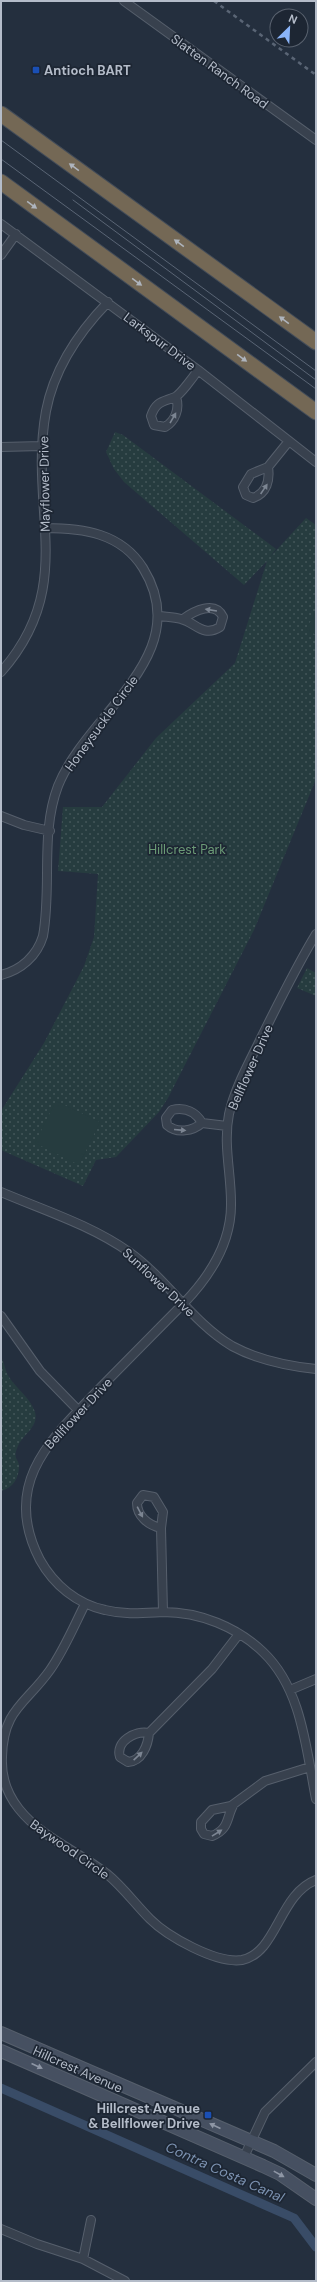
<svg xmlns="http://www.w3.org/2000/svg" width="317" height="2282" viewBox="0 0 317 2282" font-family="'DM Sans',sans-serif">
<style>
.grass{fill:url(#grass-dots)}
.garden{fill:#263c3f}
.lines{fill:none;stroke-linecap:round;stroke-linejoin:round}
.canal{stroke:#394c67;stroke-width:9}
.street-casing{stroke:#565f6c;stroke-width:10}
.secondary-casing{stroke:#565f6c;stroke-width:14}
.highway-casing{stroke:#434c59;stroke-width:17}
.street{stroke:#38414e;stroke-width:8}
.secondary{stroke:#465061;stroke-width:12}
.highway{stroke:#746855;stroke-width:15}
.tram{stroke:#5a6575;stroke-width:1}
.rail{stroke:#5a6575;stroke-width:2.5;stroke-dasharray:4 4;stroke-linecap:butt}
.oneway{fill:#aeb4bd}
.oneway2{fill:#7c8592}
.oneway3{fill:#8e96a5}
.transit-dot{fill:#1a4fb4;stroke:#1d2633;stroke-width:1.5}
.labels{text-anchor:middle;stroke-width:3.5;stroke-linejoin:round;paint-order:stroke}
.poi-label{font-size:13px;font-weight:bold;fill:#b4bcc9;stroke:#1d2633;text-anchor:start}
.street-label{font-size:13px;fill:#b4bcc9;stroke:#1d2633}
.park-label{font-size:13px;fill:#6b9a76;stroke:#1d2633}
.water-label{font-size:14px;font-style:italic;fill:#7c92b1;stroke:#1d2633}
</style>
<defs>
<pattern id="grass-dots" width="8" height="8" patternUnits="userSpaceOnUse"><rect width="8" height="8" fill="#263c3f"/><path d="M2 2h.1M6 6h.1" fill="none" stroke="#435659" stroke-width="1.8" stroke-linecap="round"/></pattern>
</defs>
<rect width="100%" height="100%" fill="#242f3e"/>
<path class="grass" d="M115 432 123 435 276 549 270 557 306 518 316 525V779L254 930 168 1098 159 1112 116 1157 96 1160 83 1186 1 1150V1111L44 1043 84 966 94 937 98 874 58 871 63 807H102L156 738 235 663 267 561 244 585 124 482 114 469 106 452Z
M307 968 316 973V996L297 988Z
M1 1357C5 1364 5 1371 9 1377 16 1388 31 1399 35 1412 39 1427 24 1433 18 1446 12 1459 19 1459 19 1466 19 1478 13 1488 1 1491Z"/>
<path class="garden" d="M316 612V635L306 629Z
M56 1101 100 1122 79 1165 35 1143Z"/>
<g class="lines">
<path class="canal" d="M1 2088 294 2218 316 2247"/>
<defs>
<path id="street" d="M124 1 316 140
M1 224 198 370 316 462
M1 255 16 234
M176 397C180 409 175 421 165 427L154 425 151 416C156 401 163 402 175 397 180 395 194 376 198 370
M1 447 42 446
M268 467C270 480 267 493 253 498L246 495 243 487 251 474 268 467 289 441
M159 616C166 617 174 617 181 619 195 622 203 638 220 627L223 617C215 600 194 611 183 619
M1 672C78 585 28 510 46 411 54 369 78 333 108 302
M1 816 24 825 50 831
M316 934C296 967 279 1002 262 1036 250 1061 235 1087 229 1114 223 1144 231 1172 231 1202 232 1242 211 1275 184 1303 156 1331 129 1359 101 1387 52 1438 0 1483 40 1560 54 1585 77 1604 105 1610 125 1615 143 1613 163 1612 200 1612 237 1627 263 1652 302 1689 306 1749 316 1799
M1 975C21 970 37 956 43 936 52 887 40 833 58 786 87 713 197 655 143 568 121 533 83 528 45 528
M202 1123C196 1112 185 1107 172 1110L166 1118 167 1125C177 1134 193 1131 202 1123L227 1126
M1 1192C43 1210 91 1225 129 1252 167 1279 192 1322 232 1346 258 1360 287 1366 316 1369
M1 1316 40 1371 78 1410
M161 1528C148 1525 137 1516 137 1503L143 1495 154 1497 163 1512 161 1528 163 1612
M85 1604C74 1626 64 1650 50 1670 26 1704 3 1709 2 1757 1 1776 7 1794 19 1809 42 1838 78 1851 107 1874 123 1887 135 1904 150 1919 167 1936 216 1964 242 1960 277 1953 279 1894 316 1880
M290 1690 316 1679
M149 1733C135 1730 115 1742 120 1757L128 1762C142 1761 148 1745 149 1733L212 1669 239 1634
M234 1804C226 1817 230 1829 212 1836L204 1834 201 1829V1822L212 1810 231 1806 265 1781 310 1767
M244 2157 265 2112 316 2062
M1 2229 37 2244 83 2259 125 2281
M83 2259 91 2220"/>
<path id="secondary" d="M1 2033 274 2151 316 2175
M1 2051 263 2166 280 2174 316 2199"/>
<path id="highway" d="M1 114 316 342
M1 182 316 412"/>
</defs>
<use href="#street" class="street-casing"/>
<use href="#secondary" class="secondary-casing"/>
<use href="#highway" class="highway-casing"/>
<use href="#street" class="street"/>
<use href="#secondary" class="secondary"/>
<use href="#highway" class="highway"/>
<path class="tram" d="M1 140 316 371
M1 159 316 389
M73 200 316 380"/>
<path class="rail" d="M214 1 316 75"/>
</g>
<defs><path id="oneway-solid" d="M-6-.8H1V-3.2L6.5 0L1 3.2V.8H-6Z"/></defs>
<g class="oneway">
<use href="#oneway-solid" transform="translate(74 167) rotate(-144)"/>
<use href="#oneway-solid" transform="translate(32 205) rotate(36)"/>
<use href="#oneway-solid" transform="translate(179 243) rotate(-144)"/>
<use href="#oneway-solid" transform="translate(137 282) rotate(36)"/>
<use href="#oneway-solid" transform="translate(284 320) rotate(-144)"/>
<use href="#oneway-solid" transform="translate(242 358) rotate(36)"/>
</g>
<g class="oneway2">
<use href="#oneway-solid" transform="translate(173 418) rotate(-60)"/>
<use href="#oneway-solid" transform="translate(264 489) rotate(-56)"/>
<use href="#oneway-solid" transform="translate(211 610) rotate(-171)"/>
<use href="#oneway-solid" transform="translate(180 1130) rotate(5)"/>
<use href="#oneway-solid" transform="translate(140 1512) rotate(62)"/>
<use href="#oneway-solid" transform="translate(138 1756) rotate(-43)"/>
<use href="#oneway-solid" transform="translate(217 1833) rotate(-32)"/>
</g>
<g class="oneway3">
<use href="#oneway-solid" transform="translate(37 2066) rotate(24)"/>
<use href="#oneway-solid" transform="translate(215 2126) rotate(-156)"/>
<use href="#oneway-solid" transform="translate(279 2174) rotate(29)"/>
</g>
<g class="transit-dot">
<rect x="32" y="66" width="8" height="8" rx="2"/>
<rect x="204" y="2111" width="8" height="8" rx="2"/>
</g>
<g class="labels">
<g class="poi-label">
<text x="44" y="75">Antioch BART</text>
<text x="200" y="2113" text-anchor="end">Hillcrest Avenue<tspan x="200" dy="15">&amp; Bellflower Drive</tspan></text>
</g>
<g class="street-label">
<text transform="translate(220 71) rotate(36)" y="5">Slatten Ranch Road</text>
<text transform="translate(160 341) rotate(37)" y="5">Larkspur Drive</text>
<text transform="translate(44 484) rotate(-91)" y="5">Mayflower Drive</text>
<text transform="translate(101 723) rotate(-54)" y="5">Honeysuckle Circle</text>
<text transform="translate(250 1067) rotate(-66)" y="5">Bellflower Drive</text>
<text transform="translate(159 1282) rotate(43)" y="5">Sunflower Drive</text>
<text transform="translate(78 1413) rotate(-47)" y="5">Bellflower Drive</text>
<text transform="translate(70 1849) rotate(35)" y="5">Baywood Circle</text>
<text transform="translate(78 2069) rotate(24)" y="5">Hillcrest Avenue</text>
</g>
<g class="park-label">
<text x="187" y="854">Hillcrest Park</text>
</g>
<g class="water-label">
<text transform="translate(225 2172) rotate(24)" y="5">Contra Costa Canal</text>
</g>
</g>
<rect width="317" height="2282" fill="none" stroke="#b4bcc9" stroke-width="4"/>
<g transform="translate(289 28) rotate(24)"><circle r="19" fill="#1d2633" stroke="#59626f"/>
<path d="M0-3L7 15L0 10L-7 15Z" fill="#8ab4f8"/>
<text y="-6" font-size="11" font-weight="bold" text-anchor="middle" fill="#b4bcc9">N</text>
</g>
</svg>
